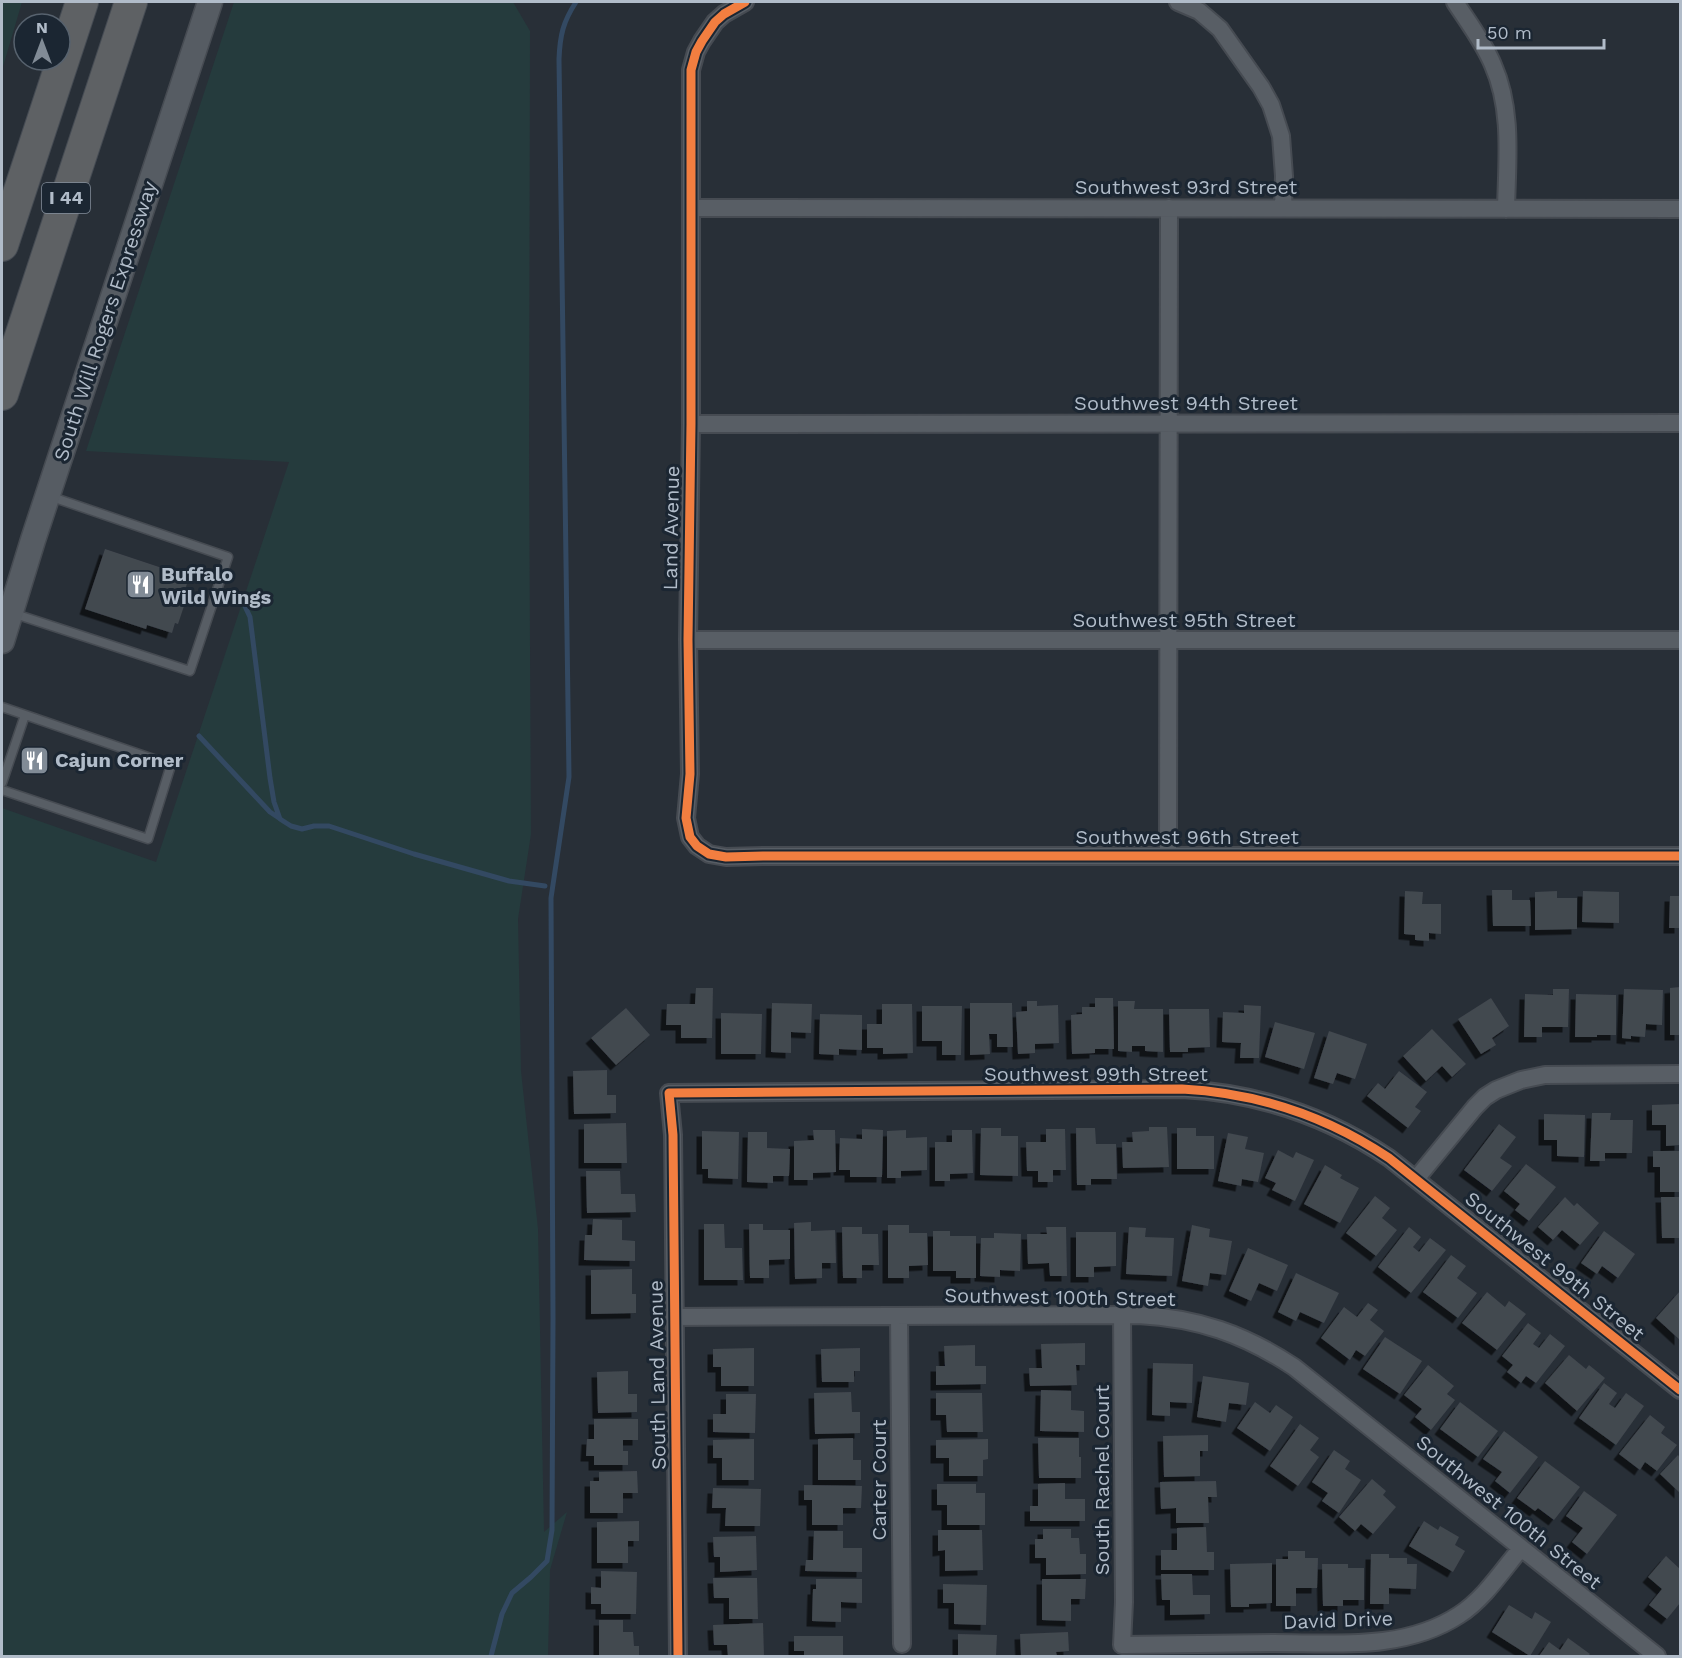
<svg xmlns="http://www.w3.org/2000/svg" width="1682" height="1658" viewBox="0 0 1682 1658" font-family="'Work Sans',sans-serif">
<style>
.green{fill:#253b3d}
.lines{fill:none;stroke-linecap:round;stroke-linejoin:round}
.stream{stroke:#334962;stroke-width:5}
.building{fill:#42484f;filter:url(#shadow)}
.lane-casing{stroke:#464b52;stroke-width:11}
.street-casing{stroke:#464b52;stroke-width:20}
.secondary-casing{stroke:#464b52;stroke-width:27}
.highway-casing{stroke:#454b53;stroke-width:34}
.lane{stroke:#585e65;stroke-width:8}
.street{stroke:#585e65;stroke-width:16}
.secondary{stroke:#565c63;stroke-width:24}
.highway{stroke:#5e6164;stroke-width:32}
.cycleway-casing{stroke:#1b2632;stroke-width:13}
.cycleway{stroke:#f27e40;stroke-width:9}
.labels{text-anchor:middle;stroke-width:6;stroke-linejoin:round;paint-order:stroke}
.shield{fill:#1b2632;stroke:#848f9c;stroke-width:1.5}
.shield-label{font-size:18px;font-weight:bold;fill:#b1bcc9}
.street-label{font-size:20px;fill:#b1bcc9;stroke:#1b2632}
.poi-label{font-size:20px;font-weight:bold;fill:#b1bcc9;stroke:#1b2632;text-anchor:start}
</style>
<defs>
<filter id="shadow"><feDropShadow dx="-5.5" dy="5.5" stdDeviation="0" flood-color="#0009"/></filter>
</defs>
<rect width="100%" height="100%" fill="#282f37"/>
<path class="green" d="M2 2H22L2 70Z
M234 2H513L530 31 529 458 531 834 518 919 521 1071 538 1229 544 1532 567 1512 550 1570 548 1656H2V808L156 862 289 462 86 451Z"/>
<g class="lines">
<path class="stream" d="M242 600 250 617 270 778 274 802 280 819 291 826 302 829 314 826H329L414 854 509 881 545 886
M199 736 270 812 279 818
M491 1656 502 1614 512 1593 531 1577 547 1561 552 1530 553 1318 551 898 569 777 559 59C560 35 563 22 576 2"/>
</g>
<path class="building" d="M105 549 189 577 184 593 188 594 178 624 175 623 172 633 147 625 146 629 85 609Z
M1492 890H1512V900H1530L1531 926H1493Z
M1405 891 1423 892 1422 904H1441V934L1429 933V941L1415 940V935L1404 934Z
M1557 891V898H1577V929L1535 930V892Z
M1583 891 1619 892V923L1582 922Z
M1670 896H1680V928H1669Z
M1680 987V1035H1670V988Z
M696 988H713L712 1038H681V1025H666L667 1004H695Z
M1553 989H1569L1568 1027H1542V1037H1524L1525 994 1553 995Z
M1624 989 1663 990 1662 1025 1646 1024 1645 1037 1631 1036V1039L1622 1038Z
M1576 994 1616 995V1035H1597V1037H1575Z
M1095 998H1113L1114 1049H1095V1053L1072 1054 1071 1015 1082 1014V1007H1095Z
M1491 998 1509 1026 1492 1038 1496 1045 1481 1054 1458 1019Z
M1027 1001H1037V1006L1058 1005 1059 1043 1035 1044V1053L1018 1054 1016 1012 1027 1011Z
M1118 1001H1135L1134 1009H1163V1052L1145 1051V1046H1132V1052L1118 1051Z
M772 1003 812 1004 811 1033 791 1032V1053L771 1052Z
M970 1003H1012L1013 1047H997V1034H989L990 1054 970 1055Z
M882 1004H912L913 1053 883 1054V1048H867V1024H882Z
M1244 1005 1261 1006 1259 1058H1240L1241 1043 1222 1042 1223 1012 1244 1013Z
M922 1006H962L961 1055H942V1041H922Z
M626 1008 650 1035 616 1065 591 1038Z
M1169 1009H1209L1210 1047 1188 1048V1052H1170Z
M721 1013 762 1014 761 1054H721Z
M820 1014 862 1015V1050L839 1049V1055L819 1054Z
M1275 1022 1315 1033 1304 1069 1265 1057Z
M1432 1029 1466 1064 1452 1077 1442 1066 1426 1081 1403 1056Z
M1329 1031 1367 1044 1355 1079 1337 1073 1333 1084 1314 1078Z
M607 1070V1095H616V1113L574 1114 573 1071Z
M1399 1071 1427 1092 1415 1107 1421 1111 1408 1128 1367 1096 1378 1083 1385 1089Z
M1680 1104V1145L1666 1146V1125H1652V1105Z
M1592 1113H1611L1610 1120H1633L1632 1153H1605V1161H1590Z
M1544 1114 1585 1115 1584 1157 1557 1156V1140H1544Z
M626 1123 627 1163H584V1124Z
M1499 1124 1516 1137 1500 1158 1512 1166 1492 1191 1464 1170Z
M1149 1127H1167L1169 1167 1123 1168 1122 1142H1133L1132 1132 1149 1131Z
M981 1128H1001V1136H1018V1176L980 1175Z
M1076 1128H1095L1096 1144H1116L1117 1179H1091V1185H1077Z
M1177 1128H1196V1136H1214V1169H1177Z
M862 1129 883 1130 882 1177H850V1170H839L840 1138 862 1139Z
M1046 1129H1065L1066 1170H1053V1182H1038V1171H1027L1026 1142H1046Z
M813 1130H835L836 1172 813 1173V1180H794V1141L814 1140Z
M906 1130V1138L927 1137V1170L901 1171V1178H887V1131Z
M952 1130H972L973 1173 950 1174V1181H935V1142H952Z
M702 1131 739 1132 738 1179 708 1178V1169H702Z
M748 1132H767V1148L790 1149 789 1176H773V1183L747 1182Z
M1228 1133 1248 1137 1245 1149 1264 1153 1258 1182 1242 1179 1241 1186 1218 1181Z
M1278 1150 1293 1158 1296 1152 1314 1160 1295 1201 1272 1190 1276 1183 1265 1178Z
M1653 1151H1680V1192H1660V1167H1653Z
M1526 1164 1556 1187 1529 1221 1515 1210 1520 1204 1504 1191Z
M1325 1165 1342 1175 1340 1178 1359 1188 1340 1223 1304 1204Z
M586 1171H620L621 1194H635L636 1212 587 1213Z
M1375 1196 1390 1208 1382 1218 1397 1230 1376 1256 1346 1233Z
M1565 1197 1574 1206 1577 1203 1599 1223 1580 1245 1562 1230 1553 1240 1538 1227Z
M1661 1197H1680V1238H1662Z
M593 1219 622 1220V1240L635 1241V1261L584 1260 585 1235H592Z
M811 1222V1231L835 1230 836 1263H822V1278L795 1279 794 1223Z
M704 1224H724L725 1248H742L743 1280H704Z
M749 1224H763V1230H790V1259L769 1260V1278H750Z
M888 1225H909V1233H927L928 1265 909 1266V1278H888Z
M1192 1225 1210 1229 1209 1237 1232 1241 1226 1275 1210 1273 1208 1286 1182 1281Z
M842 1227H862V1234H878L879 1265H862V1278H843Z
M1046 1227H1066L1067 1276H1050L1049 1263 1028 1264 1027 1234H1047Z
M1129 1227 1146 1228 1145 1237 1174 1238 1172 1276 1126 1274Z
M1409 1227 1421 1237 1413 1247 1419 1252 1430 1238 1446 1250 1411 1293 1378 1267Z
M933 1231H950V1236H976V1278H956V1271H933Z
M1604 1231 1635 1254 1618 1278 1602 1266 1597 1274 1581 1263Z
M1076 1232H1116V1266L1094 1267V1277H1076Z
M994 1233 1021 1234 1020 1271 1000 1270V1277L980 1276 981 1238H994Z
M1248 1248 1288 1265 1277 1291 1259 1283 1251 1301 1229 1291Z
M1451 1255 1466 1266 1457 1278 1477 1293 1458 1318 1423 1292Z
M632 1269V1294H636V1313L591 1314V1270Z
M1296 1273 1339 1293 1324 1323 1300 1312 1296 1321 1278 1312Z
M1680 1291V1340L1656 1318Z
M1487 1292 1505 1307 1509 1301 1526 1314 1497 1350 1462 1323Z
M1368 1303 1378 1310 1370 1320 1384 1331 1365 1356 1356 1350 1350 1360 1321 1338 1344 1307 1357 1317Z
M1528 1323 1541 1333 1533 1344 1539 1348 1550 1334 1565 1346 1536 1383 1526 1376 1521 1383 1507 1372 1513 1365 1502 1356Z
M1385 1337 1422 1361 1400 1394 1363 1369Z
M1085 1343V1365H1076L1077 1385 1030 1386 1029 1368H1042L1041 1344Z
M975 1345V1366H986V1384L936 1385V1366H945L944 1346Z
M754 1348V1386H721V1367H713V1349Z
M860 1348V1371H854V1382H822L821 1349Z
M1569 1355 1586 1369 1589 1365 1605 1378 1577 1411 1545 1383Z
M1153 1363 1193 1364 1192 1403 1170 1402V1416L1152 1415Z
M1428 1365 1454 1386 1447 1394 1455 1400 1431 1430 1415 1417 1422 1409 1404 1395Z
M628 1371V1394H637V1412L598 1413 597 1372Z
M1203 1376 1249 1383 1246 1405 1229 1403 1226 1422 1197 1417Z
M1604 1383 1617 1393 1609 1404 1615 1408 1626 1393 1644 1406 1616 1445 1579 1418Z
M1041 1390 1071 1391V1410L1084 1411V1432L1040 1431Z
M851 1392 852 1412H860V1433L815 1434 814 1393Z
M936 1393H982L983 1432H947L946 1415H936Z
M726 1394H756L755 1433 713 1432V1414H726Z
M1255 1402 1270 1413 1276 1405 1293 1417 1270 1451 1237 1428Z
M1460 1402 1498 1431 1478 1457 1440 1429Z
M1650 1415 1665 1427 1661 1433 1677 1445 1657 1471 1645 1462 1640 1470 1619 1454Z
M594 1419H638V1440H623V1451H628V1465H594V1456H586L587 1439H594Z
M1300 1424 1319 1438 1310 1450 1319 1457 1298 1486 1270 1466Z
M1504 1431 1538 1457 1510 1493 1495 1481 1502 1472 1483 1459Z
M1208 1435V1451H1200V1476L1164 1477 1163 1436Z
M853 1438V1460H861V1480H818V1439Z
M1038 1438H1079V1457H1081V1478H1039Z
M754 1439V1480H722V1458H713V1440Z
M988 1439V1459L983 1460V1476H949V1458H936V1440Z
M1334 1450 1350 1461 1345 1469 1361 1480 1339 1513 1322 1501 1328 1493 1312 1482Z
M1678 1455 1680 1458V1493L1660 1474Z
M1545 1461 1580 1487 1554 1520 1538 1508 1535 1511 1517 1498Z
M637 1471 638 1493H623V1513H590V1481H599V1472Z
M1372 1479 1386 1491 1383 1495 1396 1507 1373 1534 1361 1524 1355 1531 1339 1517Z
M1216 1481 1217 1497H1208L1209 1523H1176V1508L1161 1509 1160 1482Z
M1065 1483V1499H1085V1521H1030V1506H1038V1484Z
M937 1484H976V1493H985V1525H947V1505H937Z
M804 1485 862 1486 861 1508H843V1525H812V1500H804Z
M713 1488 761 1489 760 1526H725L726 1508H712Z
M1584 1491 1617 1515 1587 1554 1572 1542 1583 1528 1566 1516Z
M639 1521V1541H628V1563H597V1522Z
M1424 1521 1438 1530 1440 1526 1459 1537 1455 1545 1465 1551 1453 1572 1409 1546Z
M1206 1527 1207 1552H1214V1570H1161V1550H1177V1528Z
M1043 1529H1071V1538H1079L1080 1554H1086V1574L1046 1575V1558H1035V1539H1043Z
M938 1530H982L983 1570 945 1571V1550L938 1551Z
M814 1531H843V1548H862V1572L805 1571 806 1560H813Z
M756 1536 757 1570 720 1572V1557H714L713 1537Z
M1288 1551H1305V1558H1318L1317 1588H1296V1606H1276V1559H1288Z
M1371 1554H1389V1558H1407V1564H1417L1416 1589 1389 1588V1604H1370Z
M1666 1556 1680 1569V1603L1667 1619 1649 1605 1662 1589 1648 1577Z
M1272 1563V1603L1249 1604V1607H1231L1230 1564Z
M1322 1564H1348V1568H1364V1600H1343V1606H1323Z
M601 1571 637 1572 636 1614H601V1604H591V1587L601 1588Z
M1161 1574H1192L1193 1595H1210V1614L1170 1615V1600H1162Z
M713 1578H757L758 1619H729V1598H714Z
M816 1579H862V1603L841 1602V1622L812 1621 813 1589H816Z
M1042 1579H1086L1085 1599H1071V1621L1042 1620Z
M943 1584 987 1585 986 1625 954 1624V1603H943Z
M1509 1605 1532 1619 1535 1612 1551 1622 1530 1656 1492 1632Z
M599 1620H623V1632H633L634 1646H639V1656H599Z
M763 1623 764 1656H728L727 1645H714L713 1625Z
M1068 1632 1069 1651 1056 1652 1057 1656H1021L1020 1634Z
M958 1634 997 1635 996 1656H958Z
M794 1636H843V1656H804V1651H794Z
M1568 1638 1590 1654 1588 1656H1539L1549 1642 1560 1650Z"/>
<g class="lines">
<defs>
<path id="lane" d="M12 613 190 671 228 557 49 496
M2 707 171 765 148 839 2 790
M2 783 25 715"/>
<path id="street" d="M745 2 724 14 715 22 702 41 696 52 691 70V424L688 640 690 774 686 818 690 837 697 846 709 854 726 857 763 856H1680
M1178 2 1199 11 1220 29 1261 87 1271 105 1281 136 1284 176 1283 208
M1455 2C1468 22 1484 43 1493 65 1513 110 1507 161 1506 209
M691 208 1680 209
M691 424 1680 423
M688 640H1680
M1168 855 1169 208
M1416 1179 1475 1107 1485 1097 1496 1090 1521 1080 1545 1075 1680 1074
M1122 1314 1124 1602 1122 1645C1172 1644 1222 1644 1273 1643 1335 1643 1404 1651 1459 1615 1484 1599 1502 1571 1521 1548
M899 1316 902 1644
M674 1317 1138 1315C1198 1318 1244 1334 1294 1367L1657 1656
M678 1656 673 1135 669 1093 1182 1089C1258 1093 1325 1115 1389 1158L1680 1390"/>
<path id="secondary" d="M2 641 33 540 210 2"/>
<path id="highway" d="M2 245 82 2
M2 394 131 2"/>
</defs>
<use href="#lane" class="lane-casing"/>
<use href="#street" class="street-casing"/>
<use href="#secondary" class="secondary-casing"/>
<use href="#highway" class="highway-casing"/>
<use href="#lane" class="lane"/>
<use href="#street" class="street"/>
<use href="#secondary" class="secondary"/>
<use href="#highway" class="highway"/>
<defs>
<path id="cycleway" d="M745 2 724 14 715 22 702 41 696 52 691 70V424L688 640 690 774 686 818 690 837 697 846 709 854 726 857 763 856H1680
M678 1656 673 1135 669 1093 1182 1089C1258 1093 1325 1115 1389 1158L1680 1390"/>
</defs>
<use href="#cycleway" class="cycleway-casing"/>
<use href="#cycleway" class="cycleway"/>
</g>
<defs>
<symbol id="restaurant-square" viewBox="-11 -11 22 22"><rect x="-9" y="-9" width="18" height="18" rx="4" fill="#818b96" stroke="#1b2632"/><path d="M-5-6h1v4h1v-4h1v4h1v-4h1v5L-1.5 .5V6h-2V.5L-5-1ZM5-6V6H3V1.5H1.5Q1.5-4 5-6Z" fill="#fff"/></symbol>
</defs>
<g fill-rule="evenodd">
<use href="#restaurant-square" x="124" y="568" width="33" height="33"/>
<use href="#restaurant-square" x="18" y="744" width="33" height="33"/>
</g>
<g class="labels">
<rect class="shield" x="42" y="183" width="48" height="30" rx="4.5"/>
<g class="shield-label">
<text x="66" y="204">I 44</text>
</g>
<g class="street-label">
<text x="1186" y="194">Southwest 93rd Street</text>
<text transform="translate(105 321) rotate(-72)" y="7">South Will Rogers Expressway</text>
<text x="1186" y="410">Southwest 94th Street</text>
<text transform="translate(671 528) rotate(-89)" y="7">Land Avenue</text>
<text x="1184" y="627">Southwest 95th Street</text>
<text x="1187" y="844">Southwest 96th Street</text>
<text x="1096" y="1081">Southwest 99th Street</text>
<text transform="translate(1555 1266) rotate(39)" y="7">Southwest 99th Street</text>
<text transform="translate(1060 1297) rotate(1)" y="7">Southwest 100th Street</text>
<text transform="translate(657 1375) rotate(-91)" y="7">South Land Avenue</text>
<text transform="translate(879 1480) rotate(-90)" y="7">Carter Court</text>
<text transform="translate(1102 1480) rotate(-90)" y="7">South Rachel Court</text>
<text transform="translate(1509 1512) rotate(39)" y="7">Southwest 100th Street</text>
<text transform="translate(1338 1620) rotate(-2)" y="7">David Drive</text>
</g>
<g class="poi-label">
<text x="161" y="581">Buffalo<tspan x="161" dy="23">Wild Wings</tspan></text>
<text x="55" y="767">Cajun Corner</text>
</g>
</g>
<rect width="1682" height="1658" fill="none" stroke="#b1bcc9" stroke-width="6"/>
<g transform="translate(42 42)"><circle r="28" fill="#1b2632" stroke="#57626e" stroke-width="1.5"/>
<path d="M0-4.5L10 22L0 15L-10 22Z" fill="#818b96"/>
<text y="-9" font-size="16" font-weight="bold" text-anchor="middle" fill="#b1bcc9">N</text>
</g>
<path d="M1478 39v9h126v-9" fill="none" stroke="#b1bcc9" stroke-width="3"/>
<text x="1487" y="39" font-size="18" fill="#b1bcc9" stroke="#1b2632" stroke-width="4.5" paint-order="stroke">50 m</text>
</svg>
